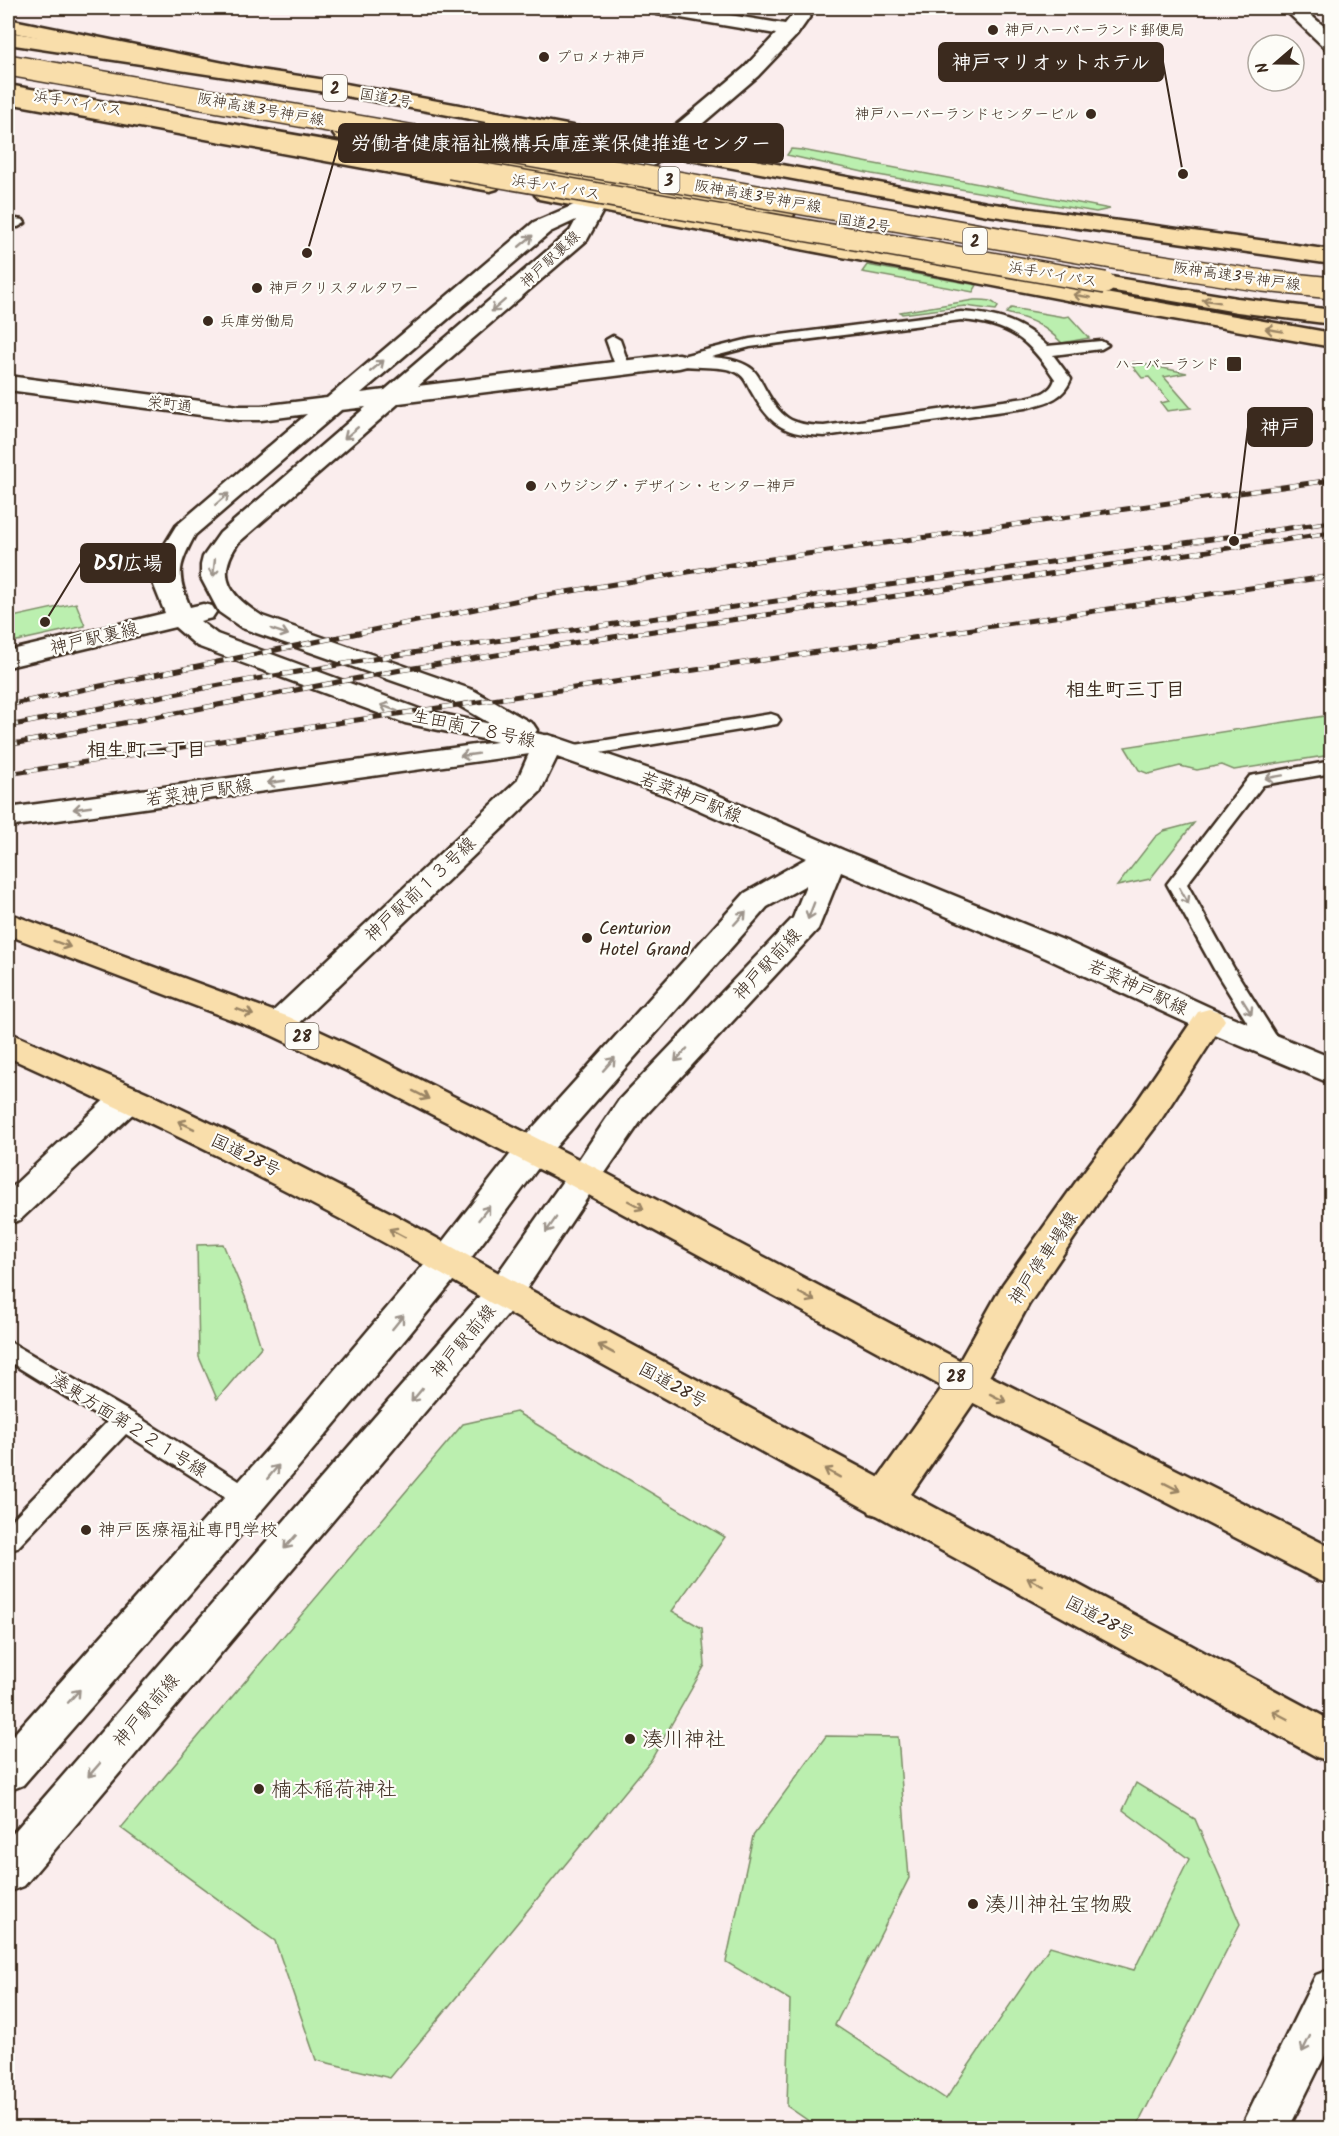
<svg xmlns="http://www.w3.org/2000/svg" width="1339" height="2136" viewBox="0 0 1339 2136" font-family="Kalam,'Klee One',sans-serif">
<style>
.green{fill:#bbefaf;stroke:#7b8c66;stroke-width:1.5}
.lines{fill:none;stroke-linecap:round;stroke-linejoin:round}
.service-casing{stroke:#3b2a1e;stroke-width:5}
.minor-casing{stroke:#3b2a1e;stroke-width:5}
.tertiary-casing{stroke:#3b2a1e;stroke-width:5}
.primary-casing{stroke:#3b2a1e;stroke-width:5}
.trunk-casing{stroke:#3b2a1e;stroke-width:5}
.motorway-casing{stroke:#3b2a1e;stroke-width:5}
.service{fill:#fdfcf7;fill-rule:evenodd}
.minor{fill:#fdfcf7;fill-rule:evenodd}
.tertiary{fill:#fdfcf7;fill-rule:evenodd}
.primary{fill:#f9deab;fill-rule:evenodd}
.trunk{fill:#f9deab;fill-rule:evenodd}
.motorway{fill:#f9deab;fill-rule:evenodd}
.rail-casing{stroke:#3b2a1e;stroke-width:5}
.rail{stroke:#fdfcf7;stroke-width:4;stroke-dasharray:10;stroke-linecap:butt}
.motorway-bridge-casing{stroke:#3b2a1e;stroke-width:24;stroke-linecap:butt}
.motorway-bridge{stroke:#f9deab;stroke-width:21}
.oneway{stroke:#9c938a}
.oneway2{stroke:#9a8464}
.poi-dot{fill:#3b2a1e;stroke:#fdfcf7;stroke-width:2}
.labels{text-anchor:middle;stroke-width:4.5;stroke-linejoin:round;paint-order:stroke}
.far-poi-label{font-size:15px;fill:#3b2a1e;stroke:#fdfcf7;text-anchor:start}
.far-street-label{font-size:15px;fill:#3b2a1e;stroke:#fdfcf7}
.shield{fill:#fdfcf7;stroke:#75695f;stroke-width:1.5}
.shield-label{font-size:16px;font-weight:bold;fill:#3b2a1e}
.street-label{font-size:18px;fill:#3b2a1e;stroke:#fdfcf7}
.poi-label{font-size:18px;fill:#3b2a1e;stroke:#fdfcf7;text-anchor:start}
.neighbourhood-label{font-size:20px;font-weight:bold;fill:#3b2a1e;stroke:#fdfcf7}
.near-poi-label{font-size:21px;fill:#3b2a1e;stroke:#fdfcf7;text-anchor:start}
.leader{fill:none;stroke:#3b2a1e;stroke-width:2}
.callout-dot{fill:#3b2a1e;stroke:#fdfcf7;stroke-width:2}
.callout{fill:#3b2a1e;stroke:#3b2a1e;stroke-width:2}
.callout-label{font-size:20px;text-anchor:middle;font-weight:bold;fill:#fff}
</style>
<rect width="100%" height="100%" fill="#faeded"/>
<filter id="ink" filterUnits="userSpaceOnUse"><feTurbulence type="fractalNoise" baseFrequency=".0167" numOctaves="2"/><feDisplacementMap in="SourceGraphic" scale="12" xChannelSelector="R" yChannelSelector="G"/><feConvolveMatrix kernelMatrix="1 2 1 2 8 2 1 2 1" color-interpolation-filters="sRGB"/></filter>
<g filter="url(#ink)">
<path class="green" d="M791 149 802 150 1110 209 1096 212 872 174 787 155Z
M867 265 977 285 973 292 862 272Z
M974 300C983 300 993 299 998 307L996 310 965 306 902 314 900 312Z
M1011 308 1064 317 1069 316 1089 338 1062 343C1043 324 1032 320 1006 313Z
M1133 362 1187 373 1164 377 1191 408 1167 411 1161 403 1169 401 1149 377 1142 378 1131 364Z
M76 603 85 626 8 643V618Z
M1331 715V755L1234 770 1222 765 1197 770 1180 766 1149 774 1139 770 1125 747Z
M1194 823 1150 879 1117 886 1155 837 1164 831Z
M223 1244 246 1299 261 1347 217 1399 199 1357 197 1245Z
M516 1412 725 1537 672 1611 702 1628 705 1665 651 1760 390 2078 316 2060 275 1941 121 1828 463 1424Z
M826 1736 898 1737 909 1878 835 2025 946 2099 1050 1946 1134 1970 1189 1859 1123 1810 1136 1783 1195 1819 1240 1924 1136 2128H819L787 2106 790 2000 726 1962 753 1836Z"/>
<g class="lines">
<defs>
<path id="service" d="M8 218 23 220 25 223 18 227 8 226Z
M961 312C995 314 1022 321 1047 346L1101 341 1108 345 1101 349 1053 355 1071 379C1063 400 1045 403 1025 408L824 436C783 434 771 426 751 391 747 384 745 377 738 373 721 363 681 371 672 361L674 358 750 339ZM961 320C1010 324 1028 339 1055 379 1051 393 1038 395 1025 398L824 426C790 425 781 418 765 389 761 382 758 374 752 369 741 360 724 358 711 357L750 347Z
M613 336 620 340 630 368 628 371H618L616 368 606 340Z
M771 714 777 716 780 720 777 724 569 758 563 756 560 752 563 748 569 746Z
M1332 761V773L1263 785 1187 884 1233 967 1281 1044 1278 1049 1271 1051 1264 1049 1214 969 1167 884 1250 776Z
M8 1341 132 1413 258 1493 261 1500 258 1507 249 1510 240 1507 126 1434 17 1548 8 1551V1524L107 1422 8 1361Z"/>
<path id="minor" d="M548 735 558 738 562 744 558 750 8 827V808Z
M584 1164 596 1168 601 1177 517 1303 24 1886 8 1892V1839L491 1283 572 1168Z
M449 1246 462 1250 467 1260 462 1270C320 1445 172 1615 23 1785L8 1791V1741L273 1443 436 1250Z
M1332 1969V2041L1289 2128H1241L1316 1975Z"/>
<path id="tertiary" d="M648 8H687L785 24 798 8H816L797 35 758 76 605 207 587 240 418 386 679 354 687 356 691 361 687 366 679 368 399 403 238 543C214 578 232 597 262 616L473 690 533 724 537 730 535 733 558 738 690 783 843 850 1068 942 1220 1012 1332 1058V1084L1198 1028 1046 958 841 872 818 929 643 1118 596 1186 584 1190 572 1186 567 1177 619 1100 793 918 806 885 767 907 544 1160 462 1270 449 1274 436 1270 431 1260 436 1250 520 1142 745 893 807 858 670 797 557 757 540 792 289 1033 278 1036 267 1033 262 1025 267 1017 517 781 531 749 405 723 197 646 175 627 8 667V651L165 613 153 583 157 557 176 526 307 414 261 420H239L8 390V376L239 406H261L327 398 534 222 588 199 744 68 776 34 657 14 650 12ZM576 220 570 231 385 390 361 393 550 232ZM366 407 220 533 203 557 201 565V578L219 612 242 628 453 702 491 724 422 710 217 634 200 621 212 618 216 612 212 606 203 604 190 607C176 575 178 566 195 535L341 410Z
M1283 8H1302L1332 33V50L1325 48Z
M128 1086 140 1089 145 1098 140 1107 20 1220 8 1224V1191L116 1089Z"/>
<path id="primary" d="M1209 1009 1220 1012 1225 1020 1220 1028 1160 1121 1100 1200 1029 1304 980 1393 898 1513 884 1517 870 1513 865 1501 870 1489 954 1371 1003 1284 1076 1182 1136 1103 1198 1012Z"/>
<path id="trunk" d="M8 32 319 79 987 203 1332 250V264L987 215 319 91 8 44Z
M8 91 490 179 497 181 501 185 497 189 490 191 8 103Z
M343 128 619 178 785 205 793 206 796 211 793 216 785 217 619 190 336 138 333 134 336 130Z
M546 189 1077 288 1332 333V347L1077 302 539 199 535 195 539 191Z
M8 913 289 1017 371 1055 596 1168 980 1371 1332 1548V1585L1318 1580 954 1393 572 1186 347 1071 267 1033 8 935Z
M8 1032 146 1092 271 1152 395 1215 517 1283 1332 1721V1762L1317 1757 491 1303C335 1211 173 1132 8 1057Z"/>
<path id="motorway" d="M8 19 253 69 260 71 263 75 260 79 253 81 8 31Z
M8 85 450 162 457 164 460 168 457 172 450 174 8 97Z
M1105 276 1237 298 1332 310V324L1237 312 1097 288 1094 283 1097 278Z"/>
</defs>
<use href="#service" class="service-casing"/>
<use href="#minor" class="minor-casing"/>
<use href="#tertiary" class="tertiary-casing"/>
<use href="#primary" class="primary-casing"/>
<use href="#trunk" class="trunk-casing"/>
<use href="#motorway" class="motorway-casing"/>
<use href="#service" class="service"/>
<use href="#minor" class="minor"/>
<use href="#tertiary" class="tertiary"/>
<use href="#primary" class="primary"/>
<use href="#trunk" class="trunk"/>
<use href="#motorway" class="motorway"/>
<defs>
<path id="rail" d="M8 705 529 598 749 562 1332 480
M8 726 220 685 397 655 1332 522
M8 745 401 670 585 641 1332 533
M8 774 350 721 1332 576"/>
</defs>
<use href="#rail" class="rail-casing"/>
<use href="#rail" class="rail"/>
<defs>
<path id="motorway-bridge" d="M8 65 1112 258 1263 281 1332 288
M450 168 1105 283"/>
</defs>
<use href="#motorway-bridge" class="motorway-bridge-casing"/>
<use href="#motorway-bridge" class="motorway-bridge"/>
</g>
<defs><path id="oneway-shaft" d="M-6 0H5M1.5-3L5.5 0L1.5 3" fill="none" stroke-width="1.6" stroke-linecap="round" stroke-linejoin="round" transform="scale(1.5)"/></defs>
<g class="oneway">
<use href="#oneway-shaft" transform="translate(526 241) rotate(-40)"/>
<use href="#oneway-shaft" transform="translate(498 306) rotate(139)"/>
<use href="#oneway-shaft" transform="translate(377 366) rotate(-40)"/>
<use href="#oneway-shaft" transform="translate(351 433) rotate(140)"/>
<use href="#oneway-shaft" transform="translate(222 499) rotate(-41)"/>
<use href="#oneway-shaft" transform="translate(214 568) rotate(96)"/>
<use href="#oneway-shaft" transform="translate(280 632) rotate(19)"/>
<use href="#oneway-shaft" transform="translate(389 708) rotate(-159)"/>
<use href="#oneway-shaft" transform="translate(469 755) rotate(172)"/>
<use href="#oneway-shaft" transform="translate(1274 777) rotate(170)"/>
<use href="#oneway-shaft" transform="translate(276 782) rotate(172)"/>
<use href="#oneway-shaft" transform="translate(82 808) rotate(172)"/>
<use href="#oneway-shaft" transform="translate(1184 896) rotate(61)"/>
<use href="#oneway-shaft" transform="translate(811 911) rotate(111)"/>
<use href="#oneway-shaft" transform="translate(740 918) rotate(-48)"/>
<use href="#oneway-shaft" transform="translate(1247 1007) rotate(58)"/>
<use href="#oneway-shaft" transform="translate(681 1055) rotate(133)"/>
<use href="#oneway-shaft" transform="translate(609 1064) rotate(-48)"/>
<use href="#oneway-shaft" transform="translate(484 1213) rotate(-52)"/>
<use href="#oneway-shaft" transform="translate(551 1225) rotate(125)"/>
<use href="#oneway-shaft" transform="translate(398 1322) rotate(-51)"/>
<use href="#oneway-shaft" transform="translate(417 1395) rotate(130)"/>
<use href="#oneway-shaft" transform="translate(273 1472) rotate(-50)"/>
<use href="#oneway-shaft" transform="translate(290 1542) rotate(131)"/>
<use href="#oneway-shaft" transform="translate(74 1696) rotate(-48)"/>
<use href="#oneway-shaft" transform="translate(94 1770) rotate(131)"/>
<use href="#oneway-shaft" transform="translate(1306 2044) rotate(116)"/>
</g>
<g class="oneway2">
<use href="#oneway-shaft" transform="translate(1082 296) rotate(-170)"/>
<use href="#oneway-shaft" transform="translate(1211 301) rotate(-171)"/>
<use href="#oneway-shaft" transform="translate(1274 330) rotate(-170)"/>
<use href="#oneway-shaft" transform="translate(62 944) rotate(20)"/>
<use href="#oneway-shaft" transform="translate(245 1012) rotate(20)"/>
<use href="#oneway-shaft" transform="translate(421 1095) rotate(27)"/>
<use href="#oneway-shaft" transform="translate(186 1125) rotate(-154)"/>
<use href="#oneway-shaft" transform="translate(636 1205) rotate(28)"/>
<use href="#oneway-shaft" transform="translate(397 1233) rotate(-152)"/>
<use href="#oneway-shaft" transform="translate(807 1297) rotate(28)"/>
<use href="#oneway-shaft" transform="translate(606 1349) rotate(-151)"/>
<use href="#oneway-shaft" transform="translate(998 1398) rotate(27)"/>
<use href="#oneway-shaft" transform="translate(832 1473) rotate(-151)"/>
<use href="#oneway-shaft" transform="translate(1172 1487) rotate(27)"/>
<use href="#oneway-shaft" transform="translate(1035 1582) rotate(-152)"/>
<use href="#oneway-shaft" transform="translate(1280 1715) rotate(-152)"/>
</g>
</g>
<g class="poi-dot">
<circle cx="993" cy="30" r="6"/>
<circle cx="544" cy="57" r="6"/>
<circle cx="1091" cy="114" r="6"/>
<circle cx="257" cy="288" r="6"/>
<circle cx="208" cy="321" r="6"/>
<rect x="1226" y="356" width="16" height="16" rx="3"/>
<circle cx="531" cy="486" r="6"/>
<circle cx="587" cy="938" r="6"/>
<circle cx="86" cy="1530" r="6"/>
<circle cx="630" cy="1739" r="6"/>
<circle cx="259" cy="1789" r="6"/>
<circle cx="973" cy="1904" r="6"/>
</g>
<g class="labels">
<g class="far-poi-label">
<text x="1005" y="35">神戸ハーバーランド郵便局</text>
<text x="556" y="62">プロメナ神戸</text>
<text x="1079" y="119" text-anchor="end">神戸ハーバーランドセンタービル</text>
<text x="269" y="293">神戸クリスタルタワー</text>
<text x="220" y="326">兵庫労働局</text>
<text x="1220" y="369" text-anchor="end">ハーバーランド</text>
<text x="543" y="491">ハウジング・デザイン・センター神戸</text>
</g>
<g class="far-street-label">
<text transform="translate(386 98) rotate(10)" y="5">国道2号</text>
<text transform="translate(78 103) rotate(10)" y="5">浜手バイパス</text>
<text transform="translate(261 109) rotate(10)" y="5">阪神高速3号神戸線</text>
<text transform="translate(556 187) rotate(10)" y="5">浜手バイパス</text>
<text transform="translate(758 196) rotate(10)" y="5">阪神高速3号神戸線</text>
<text transform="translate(864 223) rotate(9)" y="5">国道2号</text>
<text transform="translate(550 259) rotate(-43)" y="5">神戸駅裏線</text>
<text transform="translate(1053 274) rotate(10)" y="5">浜手バイパス</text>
<text transform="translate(1237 276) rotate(8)" y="5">阪神高速3号神戸線</text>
<text transform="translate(170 404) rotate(7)" y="5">栄町通</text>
</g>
<g class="shield">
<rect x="323" y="75" width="24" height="26" rx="4.5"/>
<rect x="658.5" y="167" width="21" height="26" rx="4.5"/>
<rect x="963" y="228" width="24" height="26" rx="4.5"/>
<rect x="285.5" y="1023" width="33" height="26" rx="4.5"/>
<rect x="939.5" y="1363" width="33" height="26" rx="4.5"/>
</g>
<g class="shield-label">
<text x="335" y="94">2</text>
<text x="669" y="186">3</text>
<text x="975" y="247">2</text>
<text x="302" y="1042">28</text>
<text x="956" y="1382">28</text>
</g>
<g class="street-label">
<text transform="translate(94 638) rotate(-13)" y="6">神戸駅裏線</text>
<text transform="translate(474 728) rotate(12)" y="6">生田南７８号線</text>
<text transform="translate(199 792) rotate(-8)" y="6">若菜神戸駅線</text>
<text transform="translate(691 797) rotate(22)" y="6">若菜神戸駅線</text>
<text transform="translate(420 889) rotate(-43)" y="6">神戸駅前１３号線</text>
<text transform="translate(767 964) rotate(-47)" y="6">神戸駅前線</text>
<text transform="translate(1138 987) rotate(25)" y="6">若菜神戸駅線</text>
<text transform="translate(246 1155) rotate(26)" y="6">国道28号</text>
<text transform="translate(1043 1258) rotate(-56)" y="6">神戸停車場線</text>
<text transform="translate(463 1341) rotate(-50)" y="6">神戸駅前線</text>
<text transform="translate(673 1385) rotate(29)" y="6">国道28号</text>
<text transform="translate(129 1425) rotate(32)" y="6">湊東方面第２２１号線</text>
<text transform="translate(1100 1618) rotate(28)" y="6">国道28号</text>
<text transform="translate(146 1710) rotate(-49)" y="6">神戸駅前線</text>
</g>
<g class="poi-label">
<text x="599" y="934">Centurion<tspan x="599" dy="21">Hotel Grand</tspan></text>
<text x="98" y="1536">神戸医療福祉専門学校</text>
</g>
<g class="neighbourhood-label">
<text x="1125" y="696">相生町三丁目</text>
<text x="146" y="756">相生町二丁目</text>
</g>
<g class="near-poi-label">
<text x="642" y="1746">湊川神社</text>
<text x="271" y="1796">楠本稲荷神社</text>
<text x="985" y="1911">湊川神社宝物殿</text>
</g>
</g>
<path class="leader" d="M1183 174L1163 62M307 253L339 143M1234 541L1248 427M45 622L81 563"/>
<g class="callout-dot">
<circle cx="1183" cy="174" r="6"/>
<circle cx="307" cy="253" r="6"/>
<circle cx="1234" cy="541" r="6"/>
<circle cx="45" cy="622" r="6"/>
</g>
<g class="callout">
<rect x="939" y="43" width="224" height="38" rx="6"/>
<rect x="339" y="124" width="444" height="38" rx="6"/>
<rect x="1248" y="408" width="64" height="38" rx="6"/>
<rect x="81" y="544" width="94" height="38" rx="6"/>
</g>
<g class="callout-label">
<text x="1051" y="69">神戸マリオットホテル</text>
<text x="561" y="150">労働者健康福祉機構兵庫産業保健推進センター</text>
<text x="1280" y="434">神戸</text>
<text x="128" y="570">D51広場</text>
</g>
<rect width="1339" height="2136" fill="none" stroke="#fdfcf7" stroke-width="30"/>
<rect x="15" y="15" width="1309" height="2106" fill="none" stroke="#3b2a1e" stroke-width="2" filter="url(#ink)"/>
<g transform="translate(1276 63) rotate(250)"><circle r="28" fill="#fdfcf7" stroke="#afa8a0" stroke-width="1.5"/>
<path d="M0-4.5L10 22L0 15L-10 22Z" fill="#3b2a1e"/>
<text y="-9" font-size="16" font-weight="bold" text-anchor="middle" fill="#3b2a1e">N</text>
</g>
</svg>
